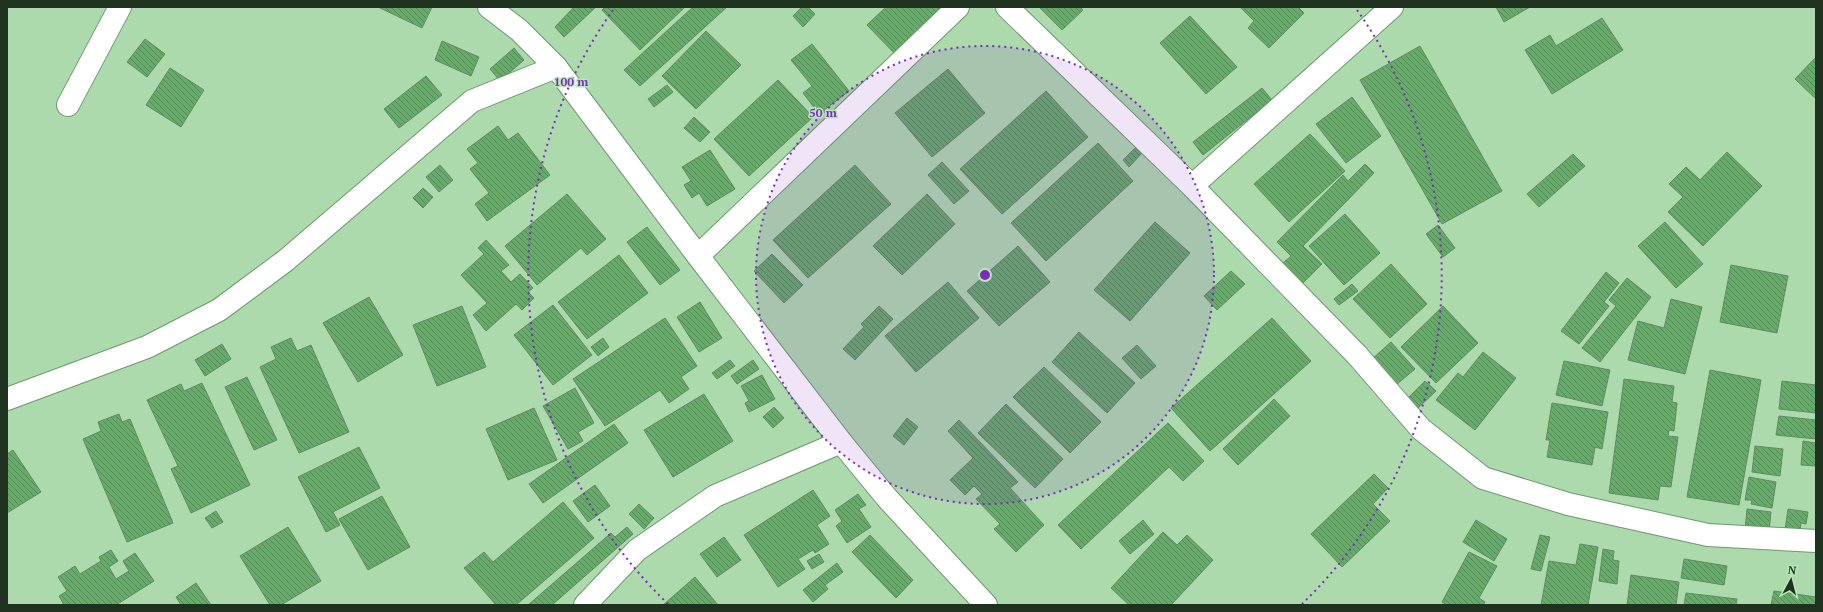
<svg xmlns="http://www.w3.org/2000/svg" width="1823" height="612" viewBox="0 0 1823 612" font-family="'PT Serif',serif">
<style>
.building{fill:url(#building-back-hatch);stroke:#608b61}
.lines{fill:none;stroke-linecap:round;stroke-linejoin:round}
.street-casing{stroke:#6d996e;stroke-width:24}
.secondary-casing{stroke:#6d996e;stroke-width:24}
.street{stroke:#fff;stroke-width:22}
.secondary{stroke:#fff;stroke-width:22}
.ring{fill:none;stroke:#7b2cbf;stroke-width:2;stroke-dasharray:2 4}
.centre{fill:#7b2cbf;stroke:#b8e7b9;stroke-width:2}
.ring-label{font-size:12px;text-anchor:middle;font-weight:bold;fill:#7b2cbf;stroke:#b8e7b9;stroke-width:3;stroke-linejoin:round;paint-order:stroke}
</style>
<defs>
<pattern id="building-back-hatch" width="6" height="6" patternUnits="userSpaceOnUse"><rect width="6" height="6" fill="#66ab69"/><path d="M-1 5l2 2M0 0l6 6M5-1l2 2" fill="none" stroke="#538c56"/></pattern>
</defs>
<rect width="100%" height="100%" fill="#acdaac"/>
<path class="building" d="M378 7H432L422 28Z
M574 7H596L564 37 555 27Z
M605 7H685L640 50 602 10Z
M693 7H727L640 86 624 70Z
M802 7H808L815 14 803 27 793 16Z
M886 7H945L896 55 867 25Z
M1039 7H1080L1083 10 1062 30Z
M1240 7H1298L1304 13 1269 48 1248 28 1254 21Z
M1496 7H1530L1504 22Z
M1190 16 1237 67 1206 94 1160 43Z
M1602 18 1623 50 1552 94 1525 50 1550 35 1556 46Z
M706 31 741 65 696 109 662 76Z
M145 39 165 54 147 77 127 62Z
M442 41 479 57 471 76 435 60Z
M812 44 849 91 819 114 803 93 812 86 791 60Z
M1420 46 1502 191 1442 224 1360 80Z
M514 48 524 60 500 81 490 69Z
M1816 57V99L1795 79Z
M170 68 204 90 181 127 146 105Z
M948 69 985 113 932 157 895 113Z
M426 76 442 95 399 128 384 109Z
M778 80 813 117 749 176 714 139Z
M667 85 673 92 654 107 648 99Z
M1262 88 1272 100 1203 155 1193 142Z
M1046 91 1088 137 1002 214 960 169Z
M1352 97 1381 136 1346 163 1316 124Z
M694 117 710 132 700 142 684 128Z
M498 126 508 140 518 133 550 175 487 221 475 204 489 193 470 169 478 163 467 149Z
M1310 134 1345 171 1289 222 1254 184Z
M1098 143 1133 181 1046 261 1011 223Z
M1137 146 1143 152 1129 167 1123 160Z
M710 150 735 189 707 206 699 193 692 198 684 185 691 181 682 167Z
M1727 152 1762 186 1703 246 1668 212 1683 197 1669 184 1686 167 1700 180Z
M1573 154 1585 166 1539 207 1527 194Z
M942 162 969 191 954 204 928 175Z
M1365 164 1374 173 1303 246 1322 264 1303 283 1283 263 1291 256 1277 242 1343 175 1348 181Z
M440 165 453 180 439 192 426 177Z
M855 165 891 204 808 278 773 240Z
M423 188 433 197 423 208 413 198Z
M567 194 606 239 587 255 581 248 537 285 505 246Z
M927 194 955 224 902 275 873 246Z
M1345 214 1380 253 1344 285 1309 246Z
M1155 222 1190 253 1130 321 1094 290Z
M1665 222 1703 264 1676 288 1638 246Z
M1438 225 1455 248 1443 257 1426 234Z
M647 227 680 270 660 285 627 242Z
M486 240 509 265 501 271 511 282 520 274 533 288 528 292 534 298 522 310 516 304 486 331 473 315 487 303 461 275 484 254 478 248Z
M1018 246 1050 282 999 326 967 291Z
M772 254 803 285 784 303 754 271Z
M619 255 648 293 587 339 558 302Z
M1391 264 1427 304 1390 338 1353 299Z
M1731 265 1788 276 1777 333 1720 322Z
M1231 271 1245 284 1217 310 1204 296Z
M1606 272 1619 283 1604 302 1609 306 1579 344 1561 331Z
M1627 278 1651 297 1600 362 1582 348 1616 306 1609 300Z
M948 282 979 318 916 372 885 336Z
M1352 284 1358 291 1339 305 1334 299Z
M369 297 403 355 358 382 323 323Z
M1671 299 1702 307 1685 374 1628 360 1638 321 1664 328Z
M700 302 722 338 699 352 677 317Z
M553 305 592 355 553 385 514 335Z
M462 306 486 367 437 386 413 325Z
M879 306 893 319 855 360 843 349 864 327 861 324Z
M1443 306 1478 343 1436 383 1401 347Z
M665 318 697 366 681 377 689 389 669 403 660 390 605 426 573 379Z
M1272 318 1311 361 1210 451 1171 408Z
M1079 332 1135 383 1107 413 1052 362Z
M291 338 297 351 311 345 349 432 299 453 260 367 276 359 271 347Z
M603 338 609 347 598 356 591 347Z
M1391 342 1415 369 1396 385 1372 359Z
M222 344 231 359 205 376 195 360Z
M1137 345 1156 366 1141 379 1122 358Z
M1483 352 1516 378 1475 430 1436 400 1458 373 1463 377Z
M730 360 735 366 717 379 712 373Z
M753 360 759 369 737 384 731 376Z
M1564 361 1610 370 1602 406 1556 395Z
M1044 367 1101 422 1070 453 1013 397Z
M1710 370 1761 380 1739 505 1687 497Z
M762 375 775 399 749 412 745 403 749 401 741 386Z
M247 377 277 440 254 450 225 387Z
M1624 379 1674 386 1672 402 1677 403 1674 431 1669 430 1668 436 1678 437 1671 487 1660 486 1658 500 1609 493Z
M1425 381 1436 391 1418 408 1408 398Z
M1782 381 1816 385V413L1779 409Z
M202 383 250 485 191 513 171 469 178 466 147 400 181 384 184 391Z
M575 388 594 423 578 432 583 441 568 449 543 406Z
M704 394 733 441 673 477 644 430Z
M1274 399 1290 416 1238 465 1223 449Z
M1552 403 1608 412 1602 449 1595 447 1592 465 1547 457 1550 440H1546Z
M1006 404 1063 459 1035 488 978 433Z
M774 407 784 418 773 428 763 417Z
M534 408 557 460 508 480 486 429Z
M119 414 122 422 130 419 173 523 127 542 83 439 101 431 98 422Z
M1779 416 1816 420V439L1776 435Z
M907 418 918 427 904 445 893 436Z
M959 420 1018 482 1010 488 1044 525 1016 552 994 529 1000 524 976 499 982 494 974 486 965 495 950 480 973 458 948 431Z
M1168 423 1204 461 1183 481 1169 467 1081 549 1058 525Z
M614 424 628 443 543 503 529 484Z
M1803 441 1816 443V466L1801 465Z
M1755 446 1783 449 1780 476 1752 472Z
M359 447 380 488 333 512 340 525 326 532 298 477Z
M13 450 41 492 7 513V454Z
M1374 474 1388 488 1373 504 1390 521 1342 567 1311 534Z
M1749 477 1776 482 1772 508 1751 504 1752 500H1745Z
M595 485 610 506 588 522 573 501Z
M813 490 830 516 817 525 829 544 815 553 813 550 798 559 805 569 778 587 744 535Z
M858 494 866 505 859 509 871 527 847 543 836 526 842 521 835 510Z
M382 496 410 547 368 570 339 519Z
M563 502 594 538 516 605H496L464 568 484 552 493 562Z
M639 504 654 518 644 529 629 514Z
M1747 509 1771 512 1769 533 1745 530Z
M1788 509 1808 512 1806 524 1801 523 1800 532 1785 530Z
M216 511 223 522 212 528 205 518Z
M1143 520 1154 534 1130 554 1119 541Z
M1476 520 1507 539 1494 561 1463 542Z
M288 527 321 581 281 605H270L240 556Z
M627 527 633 534 552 605H528L611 533 615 537Z
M1163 532 1177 545 1187 535 1213 560 1171 605H1129L1111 588Z
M870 535 913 580 896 598 852 552Z
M1540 535 1550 537 1541 571 1531 569Z
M724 537 741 560 717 577 700 554Z
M1580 544 1598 547 1588 605H1541L1549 561 1576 565Z
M1603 549 1614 551 1613 560 1619 561 1617 584 1599 581Z
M111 550 118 561 109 567 116 579 129 571 123 561 135 553 154 581 116 605H64L59 596 67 591 58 577 75 566 80 574 101 561 99 557Z
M1469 552 1497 566 1479 598 1485 602 1483 605H1447L1442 602Z
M819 554 824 562 812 569 807 561Z
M1684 559 1727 566 1724 585 1681 578Z
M837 563 843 572 825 585 828 589 813 602 803 590Z
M1631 575 1679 582 1676 605H1627Z
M695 577 718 605H663Z
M196 583 211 605H181L176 597Z
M1774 591 1816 597V605H1771Z
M1686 593 1737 599 1736 605H1684Z"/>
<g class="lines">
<defs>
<path id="street" d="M1007 7 1192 186 1357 355 1421 429 1483 478 1568 504 1708 535 1816 541
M68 105 120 7
M1192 186 1392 7
M698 256 958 7
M7 399 147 347 219 310 285 261 472 101 556 67
M585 605 637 550 715 496 841 442"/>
<path id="secondary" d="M489 7 519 30 556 67 698 256 841 442 887 498 986 605"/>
</defs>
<use href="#street" class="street-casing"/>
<use href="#secondary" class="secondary-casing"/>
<use href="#street" class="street"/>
<use href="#secondary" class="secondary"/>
</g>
<circle cx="985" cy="275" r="229" fill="#7b2cbf" fill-opacity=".12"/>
<g class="ring">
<circle cx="985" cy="275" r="229"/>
<path d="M668 604A457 457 0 0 1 613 10M1357 10A457 457 0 0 1 1302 604"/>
</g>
<circle cx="985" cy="275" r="6" class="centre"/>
<g class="ring-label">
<text x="571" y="86">100 m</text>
<text x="823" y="117">50 m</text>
</g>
<rect width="1823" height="612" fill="none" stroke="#1f311f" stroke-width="16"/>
<g transform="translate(1791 580) rotate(7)" stroke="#b8e7b9" stroke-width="3" paint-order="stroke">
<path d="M0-3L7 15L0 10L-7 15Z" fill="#1f311f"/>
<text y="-6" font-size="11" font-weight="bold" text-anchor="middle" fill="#1f311f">N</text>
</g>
</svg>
